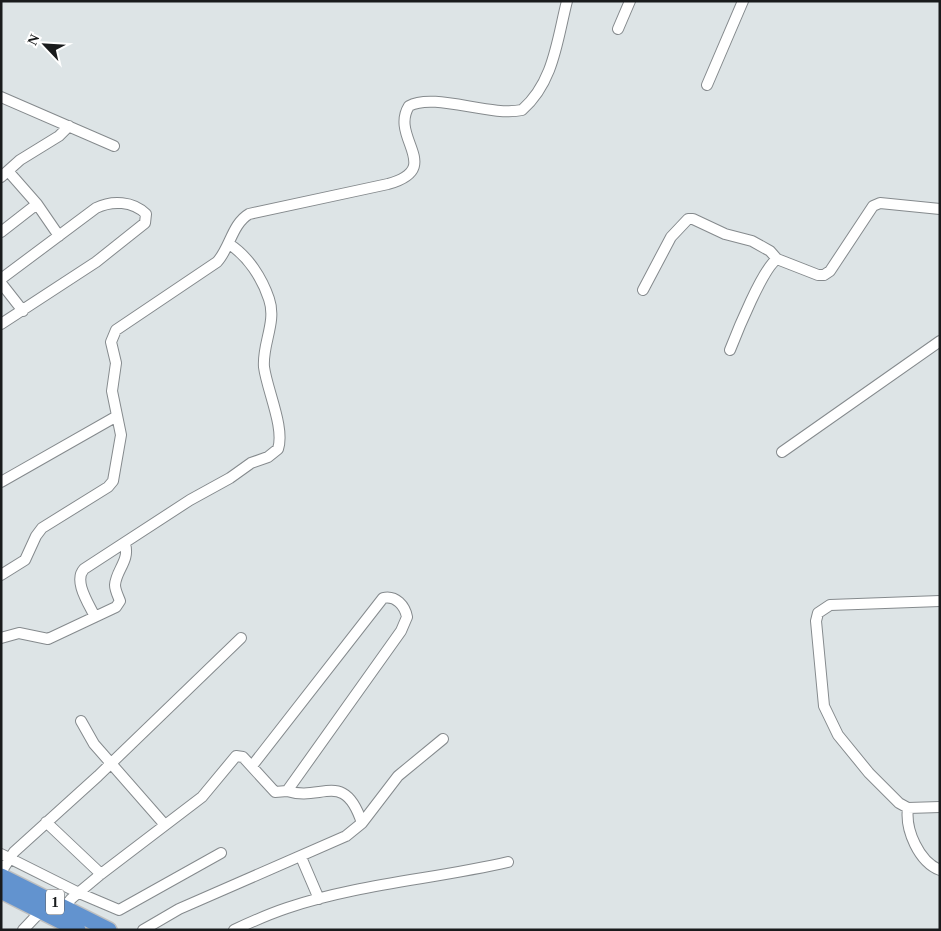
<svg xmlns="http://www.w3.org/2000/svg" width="941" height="931" viewBox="0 0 941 931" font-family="Georgia,serif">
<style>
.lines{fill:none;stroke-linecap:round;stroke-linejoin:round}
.minor-casing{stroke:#858a8d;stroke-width:12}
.highway-casing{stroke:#bfbfbf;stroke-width:18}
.minor{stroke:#fff;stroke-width:10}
.highway{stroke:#6293cf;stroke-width:15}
.labels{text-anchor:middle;stroke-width:5;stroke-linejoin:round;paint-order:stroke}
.shield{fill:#fff;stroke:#5e5f60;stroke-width:1}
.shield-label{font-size:15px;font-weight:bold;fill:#191b1c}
</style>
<rect width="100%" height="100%" fill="#dde4e6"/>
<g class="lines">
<defs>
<path id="minor" d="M618 29 630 1
M707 85 743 1
M1 97 114 146
M8 171 37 204 59 236
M1 177 20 160 59 136 69 126
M1 232 37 204
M1 279 96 208C112 200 133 201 146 214L145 223 96 262 1 324
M1 283 23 311
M643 290 671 237 688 219H693L725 234 752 241 770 251 777 259 818 275H824L830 271 873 206 880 203 940 209
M730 350C737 332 763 268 777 259
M782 452 940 341
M1 482 117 416
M1 575 25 560 36 536 42 528 108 487 113 481 121 435 112 391 116 363 111 342 116 330 217 262C230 248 232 224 249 214L388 184C445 168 389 138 409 106 434 92 490 117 522 110 554 82 557 40 567 1
M940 601 830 605 818 613 816 621 824 706 838 735 869 773 899 803 908 808 940 807
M95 617C89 604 73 581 84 569L190 500 230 478 251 463 268 457 278 449C285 428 267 390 264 367 262 344 277 322 269 299 262 278 248 256 229 244
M1 638 19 633 48 639 116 607 120 601C118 596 115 590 115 585 116 570 130 561 125 544
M81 721 94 744 165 825
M287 791C322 802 344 769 362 823
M908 808C905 830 919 862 940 870
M46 822 101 874
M1 854 79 893 119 910 221 853
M301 857 319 899
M1 872 14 852 98 776 241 638
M65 907 71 899 101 874 202 797 236 756 243 757 275 792 287 791 401 631 407 617C405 606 396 595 383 598L252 766
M23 930 41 911
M143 930 179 909 346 836 362 823 398 776 443 739
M234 930C251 922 269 914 287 908 358 884 435 879 508 862"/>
<path id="highway" d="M1 876 109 930
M1 891 78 930"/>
</defs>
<use href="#minor" class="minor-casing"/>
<use href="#highway" class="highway-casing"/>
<use href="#minor" class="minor"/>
<use href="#highway" class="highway"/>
</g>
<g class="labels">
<rect class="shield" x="46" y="889.5" width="18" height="25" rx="4"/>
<g class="shield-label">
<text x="55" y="907">1</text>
</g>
</g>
<rect width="941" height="931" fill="none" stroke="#191b1c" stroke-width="5"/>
<g transform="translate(45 45) rotate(295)" stroke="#ffffff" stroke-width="4" paint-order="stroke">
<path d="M0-4L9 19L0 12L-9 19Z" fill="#191b1c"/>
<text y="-8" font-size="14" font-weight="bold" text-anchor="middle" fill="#191b1c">N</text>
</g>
</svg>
